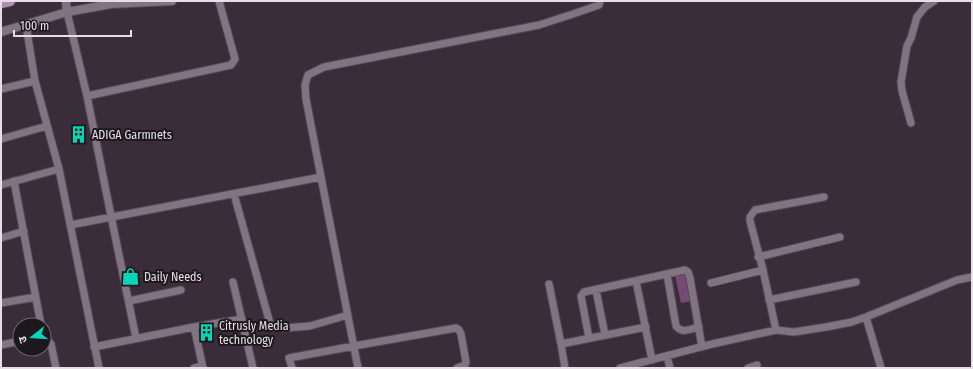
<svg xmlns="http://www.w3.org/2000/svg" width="973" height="369" viewBox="0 0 973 369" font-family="'Fira Sans Condensed','Noto Sans Devanagari',sans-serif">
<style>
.green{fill:#774977}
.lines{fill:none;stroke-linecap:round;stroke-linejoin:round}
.minor-casing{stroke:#544a53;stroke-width:9}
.tertiary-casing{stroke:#544a53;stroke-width:10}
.primary-casing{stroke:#544a53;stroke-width:12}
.minor{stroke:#817381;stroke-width:7}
.tertiary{stroke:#817381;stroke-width:8}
.primary{stroke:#b48cb4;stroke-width:10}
.labels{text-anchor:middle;stroke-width:4;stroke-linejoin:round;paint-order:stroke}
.poi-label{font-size:12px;fill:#e7dfe6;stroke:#1d181d;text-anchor:start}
</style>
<rect width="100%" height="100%" fill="#3a2d39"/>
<path class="green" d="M686 273 692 301 681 303 675 275Z"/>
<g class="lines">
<defs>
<path id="minor" d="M67 12 87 96 111 216 136 338
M26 25 35 81 59 169 99 368
M1 89 35 81
M87 96 231 65 235 59 219 1
M911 123 902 91 901 82 907 46 911 38 917 17 925 7 934 1
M1 139 47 126
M321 177 306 99 305 85 308 75 324 67 539 25 573 14 599 5 600 1
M14 181 41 325
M1 185 59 169
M234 194 271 327 285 328 310 326 348 315
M70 225 321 177 358 368
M1 238 24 231
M758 257 840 237
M667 274 676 326C682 334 690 329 699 327
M636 281 652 360
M233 282 253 368
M711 283 763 270
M549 284 561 344 565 368
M596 290 605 335
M769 300 856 282
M129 301 181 290
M1 303 36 297
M194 327 203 368
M776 330 763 270 750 221V217L755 210 824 197
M44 337 51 344 56 368
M589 338 581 296 584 292 685 270 688 272 690 278 702 347
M561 344 646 327
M1 345 20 341
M94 347 194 327 242 319
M667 356 670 368
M194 368 202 366
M292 368 289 358 354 346 456 328 459 330 461 334 466 362 465 365 457 368
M620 368 712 344 776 330 794 332 826 327 852 322 866 317
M748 368 757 365
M881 368 866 317 957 280 972 277"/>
<path id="tertiary" d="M66 1 67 12
M1 32 67 12 111 4 172 1"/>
<path id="primary" d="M1 3 10 1"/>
</defs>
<use href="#minor" class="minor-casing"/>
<use href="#tertiary" class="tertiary-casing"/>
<use href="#primary" class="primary-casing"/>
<use href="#minor" class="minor"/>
<use href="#tertiary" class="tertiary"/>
<use href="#primary" class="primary"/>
</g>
<defs>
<symbol id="building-bare" viewBox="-9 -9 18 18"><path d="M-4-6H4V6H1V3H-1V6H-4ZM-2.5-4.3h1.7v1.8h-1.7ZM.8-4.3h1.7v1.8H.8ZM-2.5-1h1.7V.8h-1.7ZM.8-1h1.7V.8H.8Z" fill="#08d5b5" stroke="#1d181d" stroke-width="2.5" paint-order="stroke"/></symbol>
<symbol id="shop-bare" viewBox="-9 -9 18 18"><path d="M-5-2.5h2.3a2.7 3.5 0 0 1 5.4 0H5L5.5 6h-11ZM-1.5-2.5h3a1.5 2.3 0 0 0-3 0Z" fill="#08d5b5" stroke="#1d181d" stroke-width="2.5" paint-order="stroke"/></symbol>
</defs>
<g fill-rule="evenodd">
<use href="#building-bare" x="66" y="122" width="25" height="25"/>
<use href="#shop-bare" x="118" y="264" width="25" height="25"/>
<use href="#building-bare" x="194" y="320" width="25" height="25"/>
</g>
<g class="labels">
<g class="poi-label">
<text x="92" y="139">ADIGA Garmnets</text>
<text x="144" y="281">Daily Needs</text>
<text x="219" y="330">Citrusly Media<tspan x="219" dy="14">technology</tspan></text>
</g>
</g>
<rect width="973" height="369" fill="none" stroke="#e7dfe6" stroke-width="4"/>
<g transform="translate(32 337) rotate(253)"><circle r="19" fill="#1d181d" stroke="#6e686d"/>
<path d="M0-3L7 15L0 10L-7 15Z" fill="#08d5b5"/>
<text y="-6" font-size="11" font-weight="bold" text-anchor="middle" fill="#e7dfe6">उ</text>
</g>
<path d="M14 30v6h117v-6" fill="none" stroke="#e7dfe6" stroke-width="2"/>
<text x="20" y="30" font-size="12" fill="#e7dfe6" stroke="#1d181d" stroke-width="3" paint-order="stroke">100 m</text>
</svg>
